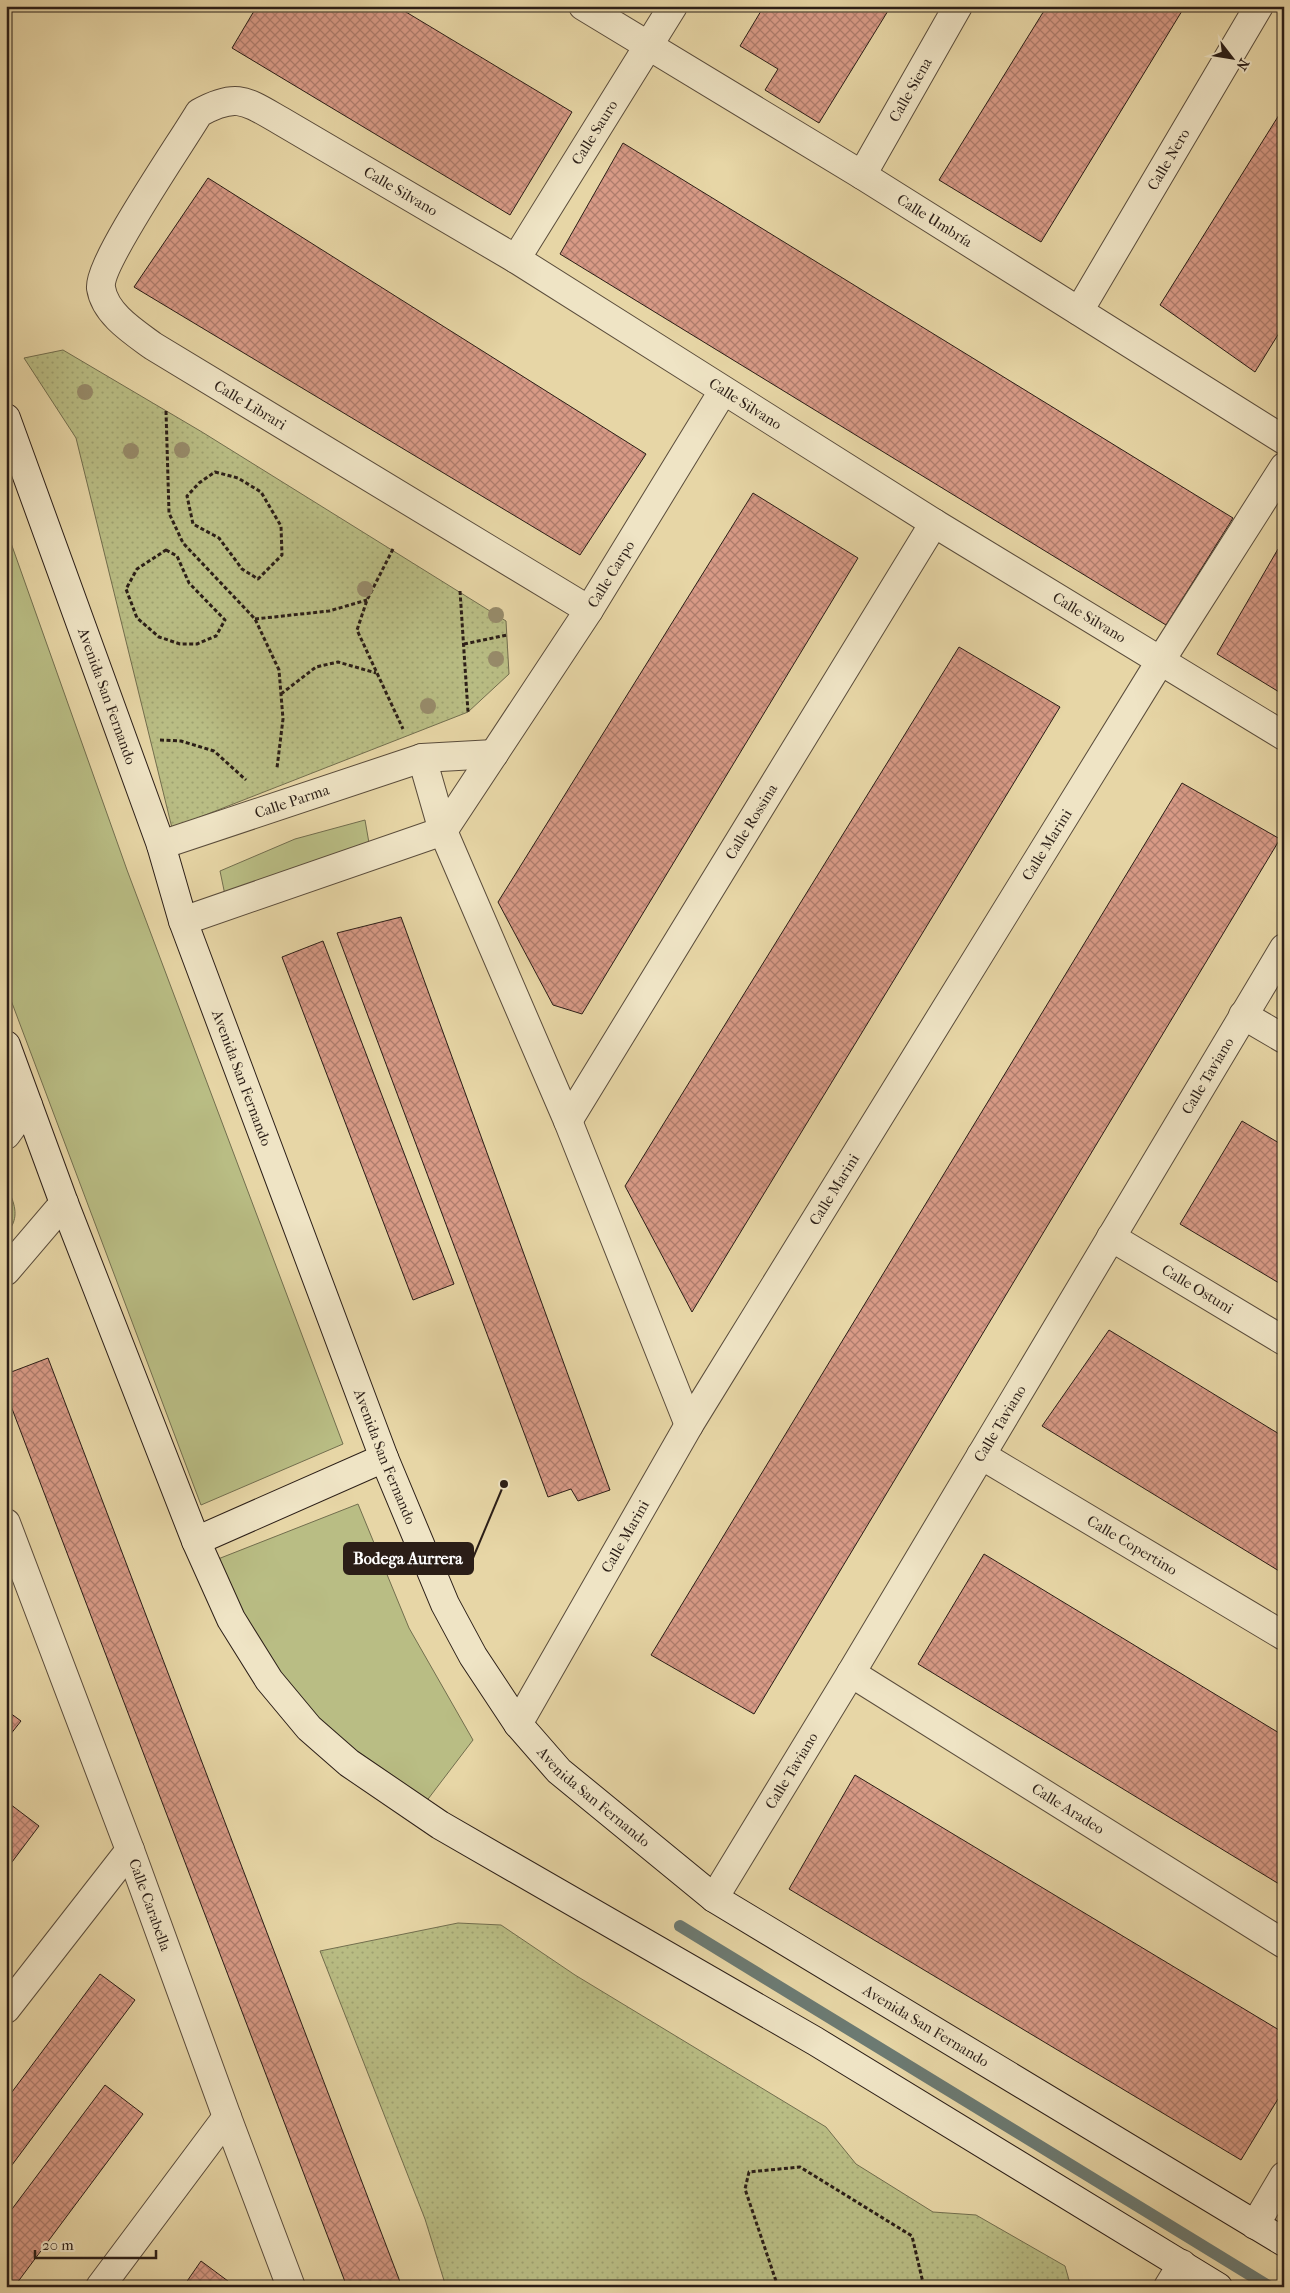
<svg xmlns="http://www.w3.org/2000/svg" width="1290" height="2293" viewBox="0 0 1290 2293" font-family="'IM FELL French Canon',serif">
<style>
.grass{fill:#b9bd84;stroke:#726e4e}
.park{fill:url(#park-dots);stroke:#726e4e}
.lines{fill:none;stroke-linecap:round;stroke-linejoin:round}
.stream{stroke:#6c7a72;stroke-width:12}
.building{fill:url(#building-cross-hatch);stroke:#2b1e17}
.street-casing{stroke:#5a4c3b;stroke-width:30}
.secondary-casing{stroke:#2b1e17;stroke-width:30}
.path{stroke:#2b1e17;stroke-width:3;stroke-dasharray:4 2.5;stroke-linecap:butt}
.street{stroke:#efe4c5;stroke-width:28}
.secondary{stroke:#efe4c5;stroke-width:28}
.tree{fill:#978b6a}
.labels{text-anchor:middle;stroke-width:5;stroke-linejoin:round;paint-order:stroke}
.street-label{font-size:15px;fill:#2b1e17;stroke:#efe4c5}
.leader{fill:none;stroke:#2b1e17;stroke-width:2}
.callout-dot{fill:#2b1e17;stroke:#efe4c5;stroke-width:2}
.callout{fill:#2b1e17;stroke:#2b1e17;stroke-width:2}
.callout-label{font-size:16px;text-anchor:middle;font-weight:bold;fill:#fff}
</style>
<defs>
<pattern id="park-dots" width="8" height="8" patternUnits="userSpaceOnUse" patternTransform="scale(1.25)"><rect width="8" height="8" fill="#b9bd84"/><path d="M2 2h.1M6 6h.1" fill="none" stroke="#9fa271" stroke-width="1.8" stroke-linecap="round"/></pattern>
<pattern id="building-cross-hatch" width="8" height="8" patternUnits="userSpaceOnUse" patternTransform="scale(1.25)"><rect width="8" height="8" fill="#d89a86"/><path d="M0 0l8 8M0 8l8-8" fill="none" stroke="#af7d6d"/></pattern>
</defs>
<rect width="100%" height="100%" fill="#e7d6a6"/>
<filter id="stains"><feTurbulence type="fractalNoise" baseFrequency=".004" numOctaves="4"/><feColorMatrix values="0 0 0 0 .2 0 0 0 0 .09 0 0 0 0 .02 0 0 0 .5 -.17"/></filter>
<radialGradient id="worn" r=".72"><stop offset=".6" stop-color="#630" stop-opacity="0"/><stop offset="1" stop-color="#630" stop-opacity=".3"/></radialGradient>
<path class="grass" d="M6 529 127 870 343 1444 201 1505 6 987Z
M365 820 369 843 225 895 220 871 295 839Z
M6 1193 11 1196C17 1211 17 1222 6 1234Z
M358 1504 409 1628 473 1740 422 1807 326 1739 248 1635 218 1559Z"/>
<path class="park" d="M63 350 202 432 506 621 509 674 468 712 172 828 76 438 24 358Z
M458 1923 501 1925 575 1975 826 2127 856 2164 933 2212 976 2215 1065 2266 1071 2287H446L425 2219 320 1951Z"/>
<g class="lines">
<path class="stream" d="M680 1926 1270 2287"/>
</g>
<path class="building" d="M257 6H396L572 112 510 215 232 48Z
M764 6H891L819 123 765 90 778 69 740 46Z
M1047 6H1185L1041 242 939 180Z
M1284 107V325L1255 372 1160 305Z
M623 143 1233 518 1166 625 560 254Z
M208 178 646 454 580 555 134 287Z
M753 493 858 558 582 1014 553 1005 498 902Z
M1278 549 1284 552V695L1217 654Z
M959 647 1060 707 692 1312 625 1186Z
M1182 783 1280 839 754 1714 651 1655Z
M401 917 610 1490 578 1501 571 1489 548 1497 337 933Z
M323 941 454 1284 413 1300 282 957Z
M1242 1121 1284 1146V1286L1180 1224Z
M1109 1330 1284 1437V1574L1042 1426Z
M48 1358 402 2287H347L6 1393V1374Z
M984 1554 1284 1736V1887L918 1664Z
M6 1710 21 1721 6 1740Z
M855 1775 1284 2033V2089L1241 2160 789 1889Z
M6 1801 39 1826 6 1870Z
M100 1974 135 2000 6 2173V2100Z
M105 2085 143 2114 14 2287H6V2217Z
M201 2261 236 2287H183Z"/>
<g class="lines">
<defs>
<g id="street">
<path id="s1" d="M583 6 862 175 1284 440"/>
<path id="s2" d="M862 175 958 6"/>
<path id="s3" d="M516 259 673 6"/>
<path id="s4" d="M1079 311 1259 6"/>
<path id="s5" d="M589 610 153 346C134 332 105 314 101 288 98 263 182 142 199 113 237 92 246 101 281 121L516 259 934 523 1284 736"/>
<path d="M422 758 443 831 568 1121 689 1425"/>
<path id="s6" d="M161 845 422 758 494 754"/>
<path id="s7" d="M183 921 443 831 589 610 723 391"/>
<path d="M1243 1015 1284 1039"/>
<path id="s8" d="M568 1121 934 523"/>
<path d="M6 1135 28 1105"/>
<path id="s9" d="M1111 1237 1284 1341"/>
<path d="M6 1271 64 1203"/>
<path id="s10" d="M981 1455 1284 1636"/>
<path id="s11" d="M6 1523 130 1850 227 2117 291 2287"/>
<path id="s12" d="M851 1673 1284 1944"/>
<path id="s13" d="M518 1724 689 1425 1161 660 1284 467"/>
<path id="s14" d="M714 1898 851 1673 1284 948"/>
<path d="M6 2009 130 1850"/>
<path d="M1255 2225 1284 2176"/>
<path d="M100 2287 227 2117"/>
<path d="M1168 2287 1182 2264"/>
</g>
<g id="secondary">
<path id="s15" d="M6 418 161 845 183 921 384 1458 445 1604 473 1656 518 1724 559 1771 714 1898 1284 2242"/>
<path d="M6 1045 64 1203 196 1541 231 1619 269 1680 309 1728 349 1763 440 1825 815 2041 1218 2287"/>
<path d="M196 1541 384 1458"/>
</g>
</defs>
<use href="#street" class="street-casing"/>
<use href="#secondary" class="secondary-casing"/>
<path class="path" d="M166 411 169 513 183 543 255 619 279 670 283 719 277 768
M215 472 238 478 261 492 281 526 282 555 258 579 242 569 219 538 193 524 187 496 199 483Z
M393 549 367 600 357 630 403 729
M166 550 177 556 189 583 225 620 216 636 197 644H180L159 637 137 618 126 589 137 569Z
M460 591 468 712
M255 619 329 611 367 600
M464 644 507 635
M281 694 316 667 338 662 376 673
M160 740 181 741 214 751 246 780
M778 2287 745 2189 749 2172 800 2167 912 2236 924 2287"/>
<use href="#street" class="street"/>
<use href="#secondary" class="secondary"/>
</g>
<g class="tree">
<circle cx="85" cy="392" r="8"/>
<circle cx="182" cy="450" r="8"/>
<circle cx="131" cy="451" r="8"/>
<circle cx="365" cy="589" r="8"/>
<circle cx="496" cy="615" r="8"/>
<circle cx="496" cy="659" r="8"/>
<circle cx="428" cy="706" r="8"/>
</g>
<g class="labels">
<g class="street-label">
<text dy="5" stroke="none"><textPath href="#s2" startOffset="98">Calle Siena</textPath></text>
<text dy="5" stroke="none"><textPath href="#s3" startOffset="149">Calle Sauro</textPath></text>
<text dy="5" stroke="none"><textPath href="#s4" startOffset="176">Calle Nero</textPath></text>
<text dy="5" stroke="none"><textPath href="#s5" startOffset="1019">Calle Silvano</textPath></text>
<text dy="5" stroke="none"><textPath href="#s1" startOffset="412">Calle Umbría</textPath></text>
<text dy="5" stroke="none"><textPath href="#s5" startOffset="1424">Calle Silvano</textPath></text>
<text transform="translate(250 405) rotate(31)" y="5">Calle Librari</text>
<text dy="5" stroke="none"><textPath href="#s7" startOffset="582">Calle Carpo</textPath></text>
<text dy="5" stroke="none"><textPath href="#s5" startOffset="1829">Calle Silvano</textPath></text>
<text dy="5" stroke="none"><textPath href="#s15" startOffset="296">Avenida San Fernando</textPath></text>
<text dy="5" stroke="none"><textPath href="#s6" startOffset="138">Calle Parma</textPath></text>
<text dy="5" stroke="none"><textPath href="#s8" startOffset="351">Calle Rossina</textPath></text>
<text dy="5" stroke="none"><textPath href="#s13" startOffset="1026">Calle Marini</textPath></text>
<text dy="5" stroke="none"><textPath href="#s14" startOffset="959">Calle Taviano</textPath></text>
<text dy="5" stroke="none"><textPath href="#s15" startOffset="701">Avenida San Fernando</textPath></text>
<text dy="5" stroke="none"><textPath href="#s13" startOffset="621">Calle Marini</textPath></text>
<text dy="5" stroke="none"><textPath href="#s9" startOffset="101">Calle Ostuni</textPath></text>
<text dy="5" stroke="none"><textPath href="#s14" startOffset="554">Calle Taviano</textPath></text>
<text dy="5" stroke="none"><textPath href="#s15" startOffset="1106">Avenida San Fernando</textPath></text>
<text dy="5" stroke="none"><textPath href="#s13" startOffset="216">Calle Marini</textPath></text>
<text dy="5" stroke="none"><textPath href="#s10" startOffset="176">Calle Copertino</textPath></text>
<text dy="5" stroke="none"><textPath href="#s14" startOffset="149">Calle Taviano</textPath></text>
<text dy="5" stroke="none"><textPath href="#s15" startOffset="1511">Avenida San Fernando</textPath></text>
<text dy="5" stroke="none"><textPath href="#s12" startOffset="256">Calle Aradeo</textPath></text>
<text dy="5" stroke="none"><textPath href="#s11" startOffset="408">Calle Carabella</textPath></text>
<text dy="5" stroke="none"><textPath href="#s15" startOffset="1916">Avenida San Fernando</textPath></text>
</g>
</g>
<path class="leader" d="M504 1484L473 1558"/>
<circle class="callout-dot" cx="504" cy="1484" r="5"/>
<rect class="callout" x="344" y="1543" width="129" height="31" rx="5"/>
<g class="callout-label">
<text x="408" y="1564">Bodega Aurrera</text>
</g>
<rect width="1290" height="2293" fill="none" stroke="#e7d6a6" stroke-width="25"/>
<rect x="8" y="8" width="1275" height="2278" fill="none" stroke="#2b1e17" stroke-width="2.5"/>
<rect x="12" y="12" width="1265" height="2268" fill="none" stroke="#2b1e17"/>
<g transform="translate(1232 58) rotate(121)" stroke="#efe4c5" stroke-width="4" paint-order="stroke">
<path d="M0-4L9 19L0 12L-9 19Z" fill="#2b1e17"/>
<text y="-8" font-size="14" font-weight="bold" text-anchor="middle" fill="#2b1e17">N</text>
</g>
<path d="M35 2250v8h121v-8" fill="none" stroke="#2b1e17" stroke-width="2.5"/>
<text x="42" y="2250" font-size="15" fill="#2b1e17" stroke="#efe4c5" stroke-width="4" paint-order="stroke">20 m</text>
<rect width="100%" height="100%" filter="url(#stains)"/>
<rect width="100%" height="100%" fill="url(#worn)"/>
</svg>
